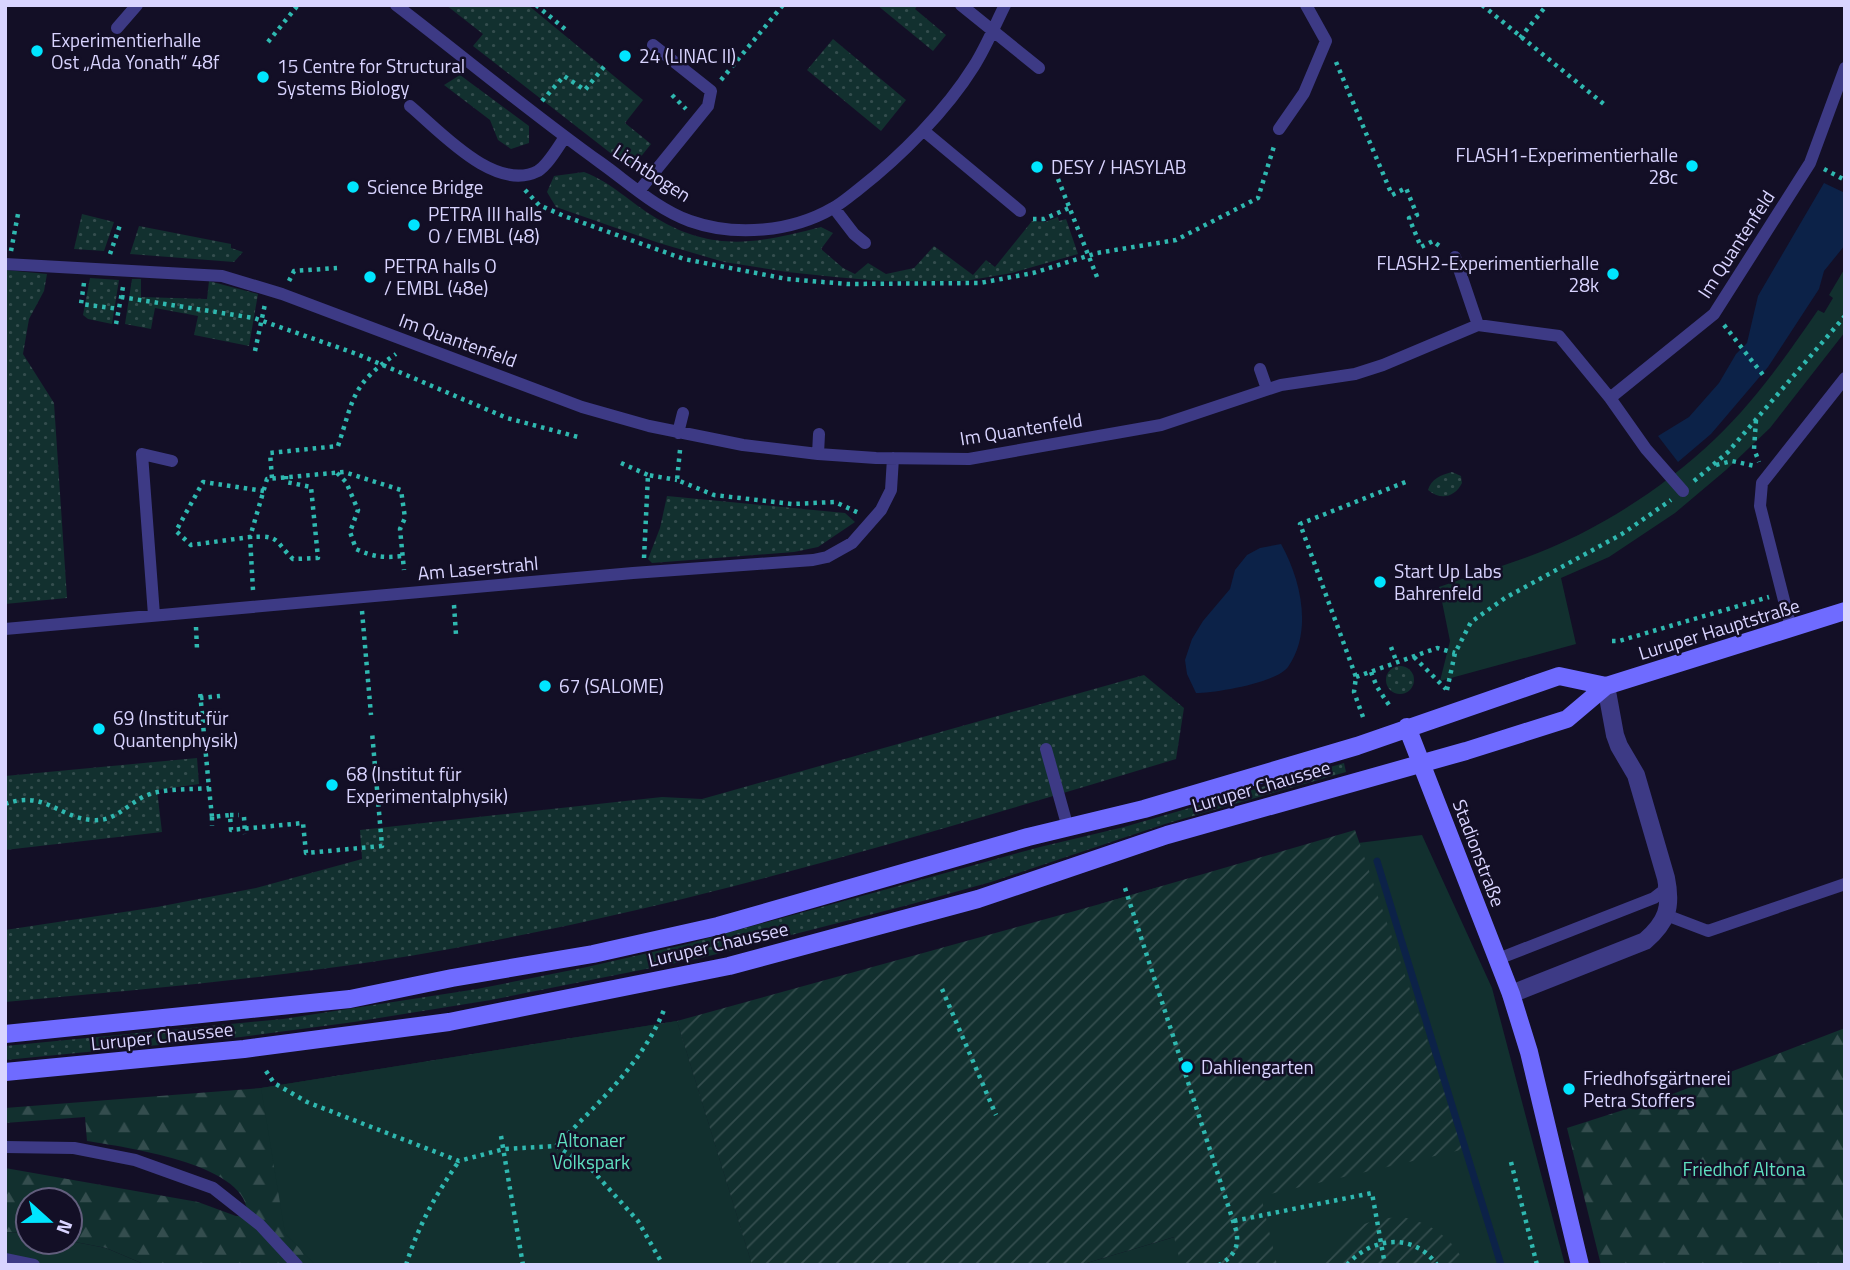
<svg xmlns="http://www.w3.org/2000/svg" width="1850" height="1270" viewBox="0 0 1850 1270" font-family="'Titillium Web',sans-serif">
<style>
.grass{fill:url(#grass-dots)}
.forest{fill:url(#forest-firs)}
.park{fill:#12302f}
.garden{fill:url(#garden-furrows)}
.water{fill:#0c2248}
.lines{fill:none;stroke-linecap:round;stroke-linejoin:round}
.stream{stroke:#0c2248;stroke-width:7}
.path{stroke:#2fb8b0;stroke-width:4.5;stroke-dasharray:3.5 5;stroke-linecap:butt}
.lane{stroke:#3d3a85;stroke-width:12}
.street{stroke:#3d3a85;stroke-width:18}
.secondary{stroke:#6f6bff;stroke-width:18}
.path-bridge{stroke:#2fb8b0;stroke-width:4.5;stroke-dasharray:3.5 5;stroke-linecap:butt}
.poi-dot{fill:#00e5ff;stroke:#130f26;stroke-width:2.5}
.labels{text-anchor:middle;stroke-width:5;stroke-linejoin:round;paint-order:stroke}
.poi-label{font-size:19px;fill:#d9d4ff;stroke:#130f26;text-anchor:start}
.street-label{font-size:19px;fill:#d9d4ff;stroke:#130f26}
.park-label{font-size:19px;fill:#5fe0c0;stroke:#130f26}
</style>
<defs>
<pattern id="grass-dots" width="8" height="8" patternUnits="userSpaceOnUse" patternTransform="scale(1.75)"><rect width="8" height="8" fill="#12302f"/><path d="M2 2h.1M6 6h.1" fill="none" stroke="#344d4e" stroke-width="1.8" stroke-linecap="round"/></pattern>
<pattern id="forest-firs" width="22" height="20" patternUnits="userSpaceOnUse" patternTransform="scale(1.75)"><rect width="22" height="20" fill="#12302f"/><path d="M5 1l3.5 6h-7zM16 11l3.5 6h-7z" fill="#344d4e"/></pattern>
<pattern id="garden-furrows" width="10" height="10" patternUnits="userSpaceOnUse" patternTransform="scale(1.75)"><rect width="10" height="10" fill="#12302f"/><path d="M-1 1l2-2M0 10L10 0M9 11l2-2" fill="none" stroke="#344d4e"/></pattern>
</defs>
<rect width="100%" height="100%" fill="#130f26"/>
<path class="grass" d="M446 5H528L643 100 625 123 651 144 631 169 473 46 483 34Z
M877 5H918L915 9 946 35 933 51Z
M833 39 906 100 881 131 807 70Z
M460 75 529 126V143L511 149 498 140 490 120 444 85Z
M584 172C611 182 631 203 656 218 714 253 759 243 821 227L833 233 821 249 843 268 855 274 868 263 886 274 914 268 934 246 973 275 986 260 995 267 1032 221 1045 222 1058 217 1059 221 1066 219 1078 254 1012 273 965 281H881L835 277 787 272 724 262 659 243 556 207 547 192 554 176Z
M82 214 114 222 104 251 74 249Z
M139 226 231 244V248L243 252 234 262 130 254Z
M5 270 47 274 44 291 29 319 23 354 54 403 67 598 5 604Z
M90 278 119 280 112 324 88 319 83 315Z
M132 279H141V297L207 299 209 281 258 294 249 346 194 335 198 316 155 308 151 329 125 324Z
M1452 472 1461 476 1462 483C1455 497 1441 501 1428 490 1431 479 1441 475 1452 472Z
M667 496 845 513 855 522 818 547 794 552 652 563 648 559 660 528Z
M1386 680a14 14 0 1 1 28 0a14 14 0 1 1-28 0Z
M1144 675 1184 708 1176 759C954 826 734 893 507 938 342 972 173 987 5 1002V930L157 907 256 888 362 859 360 830 662 797 702 799Z
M197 758 199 784 157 790 162 832 5 850V776Z
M1344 763 1346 772 1165 824 991 882 912 904 701 958 491 1000 354 1022 241 1037 5 1060V1046L283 1019 477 989 587 967 687 944 1040 847 1124 827Z"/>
<path class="forest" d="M677 1021 752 1265H146L106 1248 70 1241V1200H28V1233L5 1232V1168L198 1202 236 1216H243L247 1211C244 1163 123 1147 87 1141L85 1117 5 1123V1108L261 1088Z
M1845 1028V1265H1601L1567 1128 1670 1095Z"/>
<path class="park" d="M1845 268V332L1770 428 1726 470 1675 513 1609 557 1561 578 1576 644 1440 681 1450 641 1439 587C1476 574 1515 563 1550 548 1609 523 1668 484 1715 439 1755 401 1787 355 1818 310L1824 313 1833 298 1829 295Z
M1422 835 1492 988 1565 1265H1080L1208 1227 1100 904 1162 886 1465 1149 1358 843Z
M677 1021 752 1265H315L285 1233 261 1088Z
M5 1232 28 1233V1242L70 1241 106 1248 146 1265H5Z"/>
<path class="garden" d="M1355 830 1465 1149 1261 1196 1277 1265H1181L1174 1237 1080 1265H752L677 1021 1100 904Z
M1402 1217C1432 1223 1452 1238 1466 1265H1321C1338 1231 1366 1218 1402 1217Z"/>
<path class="water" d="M1824 183 1845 193V245L1824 271 1819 289 1768 367 1711 434 1678 462 1658 436 1689 417 1719 383 1736 354 1747 343 1758 296Z
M1281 544C1301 580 1313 631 1288 667 1276 683 1215 693 1196 693L1187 674 1185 660 1192 639 1203 621 1230 589 1235 570 1247 555 1260 548Z"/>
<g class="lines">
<path class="stream" d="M1377 861 1501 1265"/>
<path class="path" d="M536 5 565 29
M1482 5 1605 105
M268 42 298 5
M1336 62 1392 195 1406 188 1417 215 1409 218 1421 247 1433 241 1442 248
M721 80 783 5
M672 95 686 109
M542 101 564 76 585 90 607 63
M1824 169 1845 180
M525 190 539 205 564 216 684 259 787 279 847 284 980 283 1033 273 1097 253 1176 240 1258 198 1275 143
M1033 219H1044L1069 208
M11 251 18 214
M110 254 120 225
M289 281 294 271 337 268
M84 283 81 304 119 309
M121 297 254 318 357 354 507 418 578 437
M116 324 123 287
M1724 325 1763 375
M255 351 265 304
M1756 420 1754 449 1759 462
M680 450 677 480 714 495 792 504 835 502 859 513
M621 463 648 475
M1716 465 1732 461 1755 466
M337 473 346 482 358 510 350 532 356 549C373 557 385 558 402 556
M272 478 270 453 338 446C354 398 351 385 396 354
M1694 481 1728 452 1845 316
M264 491 203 482 176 531 191 545 250 537 267 479 344 472 401 490 405 518 400 529 404 570
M644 558 648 475 677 480
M253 590 250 537C281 535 274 541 293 559L318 558 311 487 286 482V476
M454 605 456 635
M362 611 371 715
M196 627 197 649
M1612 641H1619L1769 597
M1391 647 1397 663
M1414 657 1446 689
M1371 672 1377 687 1391 708
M1356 677 1437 648 1455 653
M1447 690 1455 653 1471 622 1505 598 1622 534 1671 500
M200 698 220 696
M1363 717 1354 692 1356 677 1300 524 1408 481
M209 788 212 817 230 815 231 830 303 823 306 853 382 846 372 732
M5 804C45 790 57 817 92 820 115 822 126 805 145 796 163 788 189 790 209 788L200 692
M230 815H239
M212 817V826
M1125 888 1236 1230C1240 1247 1233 1257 1219 1265
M942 989 996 1115
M266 1071 274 1083 307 1102 459 1161 504 1149 556 1146C596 1105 642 1064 664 1010
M501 1136 523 1265
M556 1146 592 1170 638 1221 663 1265
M1511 1162 1537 1265
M1234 1221 1372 1193 1385 1265
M406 1265C419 1224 435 1196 459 1161
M1347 1265C1371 1237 1414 1232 1437 1265"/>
<path class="lane" d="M396 5C465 58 531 113 601 163 629 183 657 209 690 221 735 237 792 232 833 208 842 203 850 196 859 189 900 157 946 111 974 66 986 47 995 25 1005 5
M961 5 1039 68
M117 28 137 5
M410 106C440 131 495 193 538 171 548 165 558 147 565 137
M1279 129 1304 93 1326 41 1306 5
M924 131 1020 211
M639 191 708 106 711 91 653 45
M834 208 854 234 865 243
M1455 257 1478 325
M5 264 222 276 282 294 582 407 649 426 743 445 818 454 876 458 969 459 1161 425 1281 385 1355 374 1383 365 1478 325 1559 336 1610 398 1714 314 1810 163 1845 68
M1260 369 1267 389
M1610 398 1646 449 1683 491
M678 433 683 413
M818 454 819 434
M154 615 142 454 172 461
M1791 628 1760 506 1762 483 1845 378
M5 629 633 573 813 560 827 557 852 543 881 510 891 490 893 458
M1046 749 1068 828
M1666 915 1708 931 1845 884
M1498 959 1654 898 1663 891 1666 879
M5 1147 74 1148 135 1160 213 1188 260 1225 297 1265
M5 1259 34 1265"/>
<path class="street" d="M1511 994 1645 941C1667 922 1672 907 1666 878L1636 775 1619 746 1615 735 1606 686"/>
<path class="secondary" d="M1407 727 1511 994 1529 1052 1580 1265
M5 1034 350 999 452 978 593 954 718 926 1028 837 1144 809 1357 746 1559 676 1606 686
M5 1072 244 1049 449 1022 729 966 978 899 1167 835 1466 751 1567 719 1606 686 1845 611"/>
<path class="path-bridge" d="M1520 38 1546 6
M1058 179 1097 277
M244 817 245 834"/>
</g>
<g class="poi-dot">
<circle cx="37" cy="51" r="7"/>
<circle cx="625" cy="56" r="7"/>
<circle cx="263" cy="77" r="7"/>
<circle cx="1692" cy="166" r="7"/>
<circle cx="1037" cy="167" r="7"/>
<circle cx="353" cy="187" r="7"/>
<circle cx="414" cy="225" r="7"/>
<circle cx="1613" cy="274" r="7"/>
<circle cx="370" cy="277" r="7"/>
<circle cx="1380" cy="582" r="7"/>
<circle cx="545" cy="686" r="7"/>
<circle cx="99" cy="729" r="7"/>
<circle cx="332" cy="785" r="7"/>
<circle cx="1187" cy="1067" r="7"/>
<circle cx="1569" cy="1089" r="7"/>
</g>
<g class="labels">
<g class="poi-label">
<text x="51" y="47">Experimentierhalle<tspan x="51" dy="22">Ost „Ada Yonath“ 48f</tspan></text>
<text x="639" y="63">24 (LINAC II)</text>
<text x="277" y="73">15 Centre for Structural<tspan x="277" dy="22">Systems Biology</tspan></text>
<text x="1678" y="162" text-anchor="end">FLASH1-Experimentierhalle<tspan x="1678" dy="22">28c</tspan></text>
<text x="1051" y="174">DESY / HASYLAB</text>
<text x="367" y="194">Science Bridge</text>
<text x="428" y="221">PETRA III halls<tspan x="428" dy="22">O / EMBL (48)</tspan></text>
<text x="1599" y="270" text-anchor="end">FLASH2-Experimentierhalle<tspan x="1599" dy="22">28k</tspan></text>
<text x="384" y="273">PETRA halls O<tspan x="384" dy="22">/ EMBL (48e)</tspan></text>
<text x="1394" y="578">Start Up Labs<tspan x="1394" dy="22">Bahrenfeld</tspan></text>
<text x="559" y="693">67 (SALOME)</text>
<text x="113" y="725">69 (Institut für<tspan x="113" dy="22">Quantenphysik)</tspan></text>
<text x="346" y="781">68 (Institut für<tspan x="346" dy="22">Experimentalphysik)</tspan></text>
<text x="1201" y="1074">Dahliengarten</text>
<text x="1583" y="1085">Friedhofsgärtnerei<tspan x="1583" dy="22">Petra Stoffers</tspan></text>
</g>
<g class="street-label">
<text transform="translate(652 173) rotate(33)" y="7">Lichtbogen</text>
<text transform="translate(1736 244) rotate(-57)" y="7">Im Quantenfeld</text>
<text transform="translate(458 340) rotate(20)" y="7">Im Quantenfeld</text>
<text transform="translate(1021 429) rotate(-9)" y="7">Im Quantenfeld</text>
<text transform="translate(478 568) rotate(-5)" y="7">Am Laserstrahl</text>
<text transform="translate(1719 629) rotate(-17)" y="7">Luruper Hauptstraße</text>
<text transform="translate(1261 786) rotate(-16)" y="7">Luruper Chaussee</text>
<text transform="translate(1479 853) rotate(69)" y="7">Stadionstraße</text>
<text transform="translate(718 944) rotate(-13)" y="7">Luruper Chaussee</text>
<text transform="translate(162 1036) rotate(-6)" y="7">Luruper Chaussee</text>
</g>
<g class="park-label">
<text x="591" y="1147">Altonaer<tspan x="591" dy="22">Volkspark</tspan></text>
<text x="1744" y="1176">Friedhof Altona</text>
</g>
</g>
<rect width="1850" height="1270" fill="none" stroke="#d9d4ff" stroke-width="14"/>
<g transform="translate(49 1221) rotate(111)"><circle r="33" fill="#130f26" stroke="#625e7d" stroke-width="2"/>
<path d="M0-5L12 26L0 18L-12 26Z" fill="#00e5ff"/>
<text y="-10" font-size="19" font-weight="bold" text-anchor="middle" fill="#d9d4ff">N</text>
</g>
</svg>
